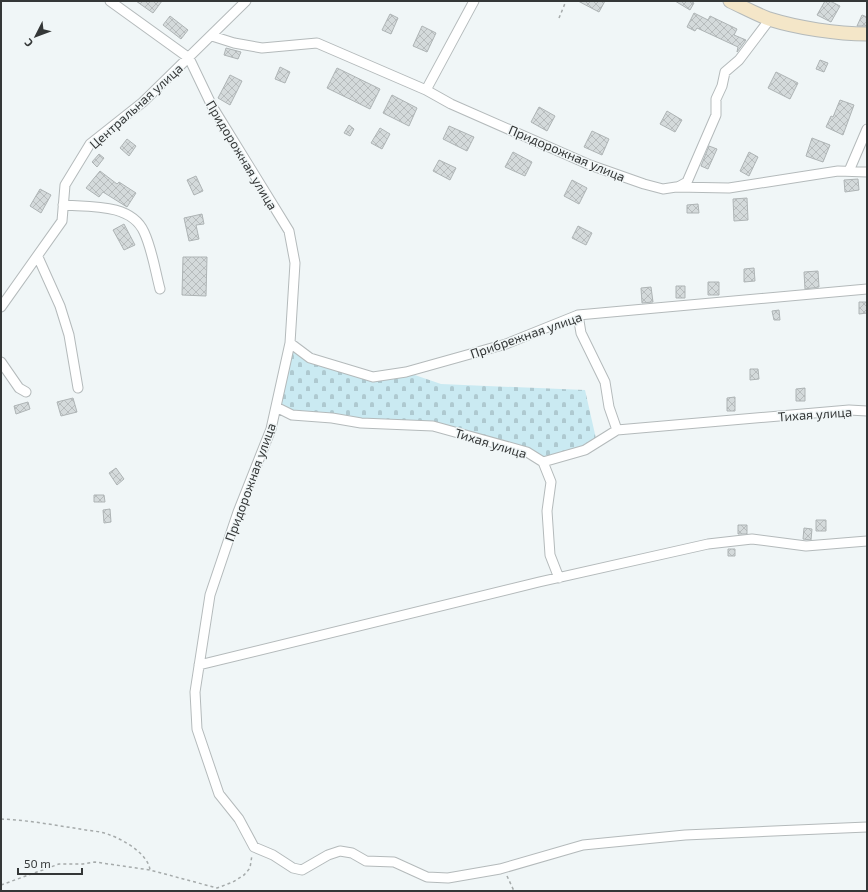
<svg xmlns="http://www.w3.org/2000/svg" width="868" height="892" viewBox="0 0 868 892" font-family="'Exo 2',sans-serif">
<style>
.cemetery{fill:url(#cemetery-stones)}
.building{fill:url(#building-cross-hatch);stroke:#aeb4b5}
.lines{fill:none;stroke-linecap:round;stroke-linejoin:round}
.street-casing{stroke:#b4babb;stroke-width:11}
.secondary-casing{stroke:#b4babb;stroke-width:15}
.path{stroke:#a6abab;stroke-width:1.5;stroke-dasharray:3 3;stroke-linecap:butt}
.street{stroke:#fff;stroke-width:9}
.secondary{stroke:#f4e6c8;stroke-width:13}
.labels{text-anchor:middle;stroke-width:3;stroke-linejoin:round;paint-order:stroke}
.street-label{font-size:13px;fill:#343737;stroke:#f0f6f7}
</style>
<defs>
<pattern id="cemetery-stones" width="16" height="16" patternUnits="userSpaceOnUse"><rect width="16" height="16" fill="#caeaf2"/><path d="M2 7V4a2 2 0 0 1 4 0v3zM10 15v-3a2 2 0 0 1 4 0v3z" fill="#aec9d0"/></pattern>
<pattern id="building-cross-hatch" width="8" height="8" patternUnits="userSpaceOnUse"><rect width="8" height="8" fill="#d4dadb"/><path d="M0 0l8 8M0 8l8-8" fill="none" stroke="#b7bcbd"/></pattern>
</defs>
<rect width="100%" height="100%" fill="#f0f6f7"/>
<path class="cemetery" d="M290 343 310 358 373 377 406 372 441 384 585 390 597 443 543 462 527 452 433 426 292 415 276 407Z"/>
<path class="building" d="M136 1H162L153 13Z
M578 1H605L599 12Z
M675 1H690L694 3 690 10Z
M825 1H830L840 6 831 22 817 15Z
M694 13 708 20 710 16 737 29 734 35 746 40 737 52 738 47 697 28 695 31 687 27Z
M390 14 398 18 391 34 382 30Z
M862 15 867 17V26H857Z
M170 16 188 30 181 39 163 25Z
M422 26 436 33 427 52 413 46Z
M226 48 241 52 238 59 224 55Z
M820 60 828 63 824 72 816 69Z
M280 67 290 72 285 83 275 79Z
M337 68 380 89 370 109 327 88Z
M776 72 798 83 790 99 768 88Z
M230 75 242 81 230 105 218 98Z
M392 95 417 108 409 126 383 113Z
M840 100 854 105 843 135 826 127 831 116 833 117Z
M539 107 555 116 547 131 531 122Z
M667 111 682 120 675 132 660 124Z
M349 125 354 129 350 136 344 133Z
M449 126 474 137 467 151 443 139Z
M380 128 390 134 382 149 371 143Z
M592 131 609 139 602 155 584 147Z
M812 138 830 145 823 162 806 156Z
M127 139 136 146 129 156 120 148Z
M709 146 717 149 708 169 701 166Z
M513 152 532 162 525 176 505 167Z
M749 152 758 157 749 176 740 171Z
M99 154 104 158 97 167 92 162Z
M439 160 456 168 450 180 433 171Z
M100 171 117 184 119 182 136 193 127 207 103 192 99 197 86 188Z
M196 176 203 191 194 195 187 180Z
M858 179 859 190 845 192 844 180Z
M572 180 587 188 579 204 564 196Z
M40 189 51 195 41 213 30 206Z
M747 198 748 220 734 221 733 199Z
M698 204 699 213H687V205Z
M202 214 204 224 196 225 199 239 189 241 184 218Z
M124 224 135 245 124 250 113 230Z
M578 226 592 233 586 245 572 238Z
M183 257H207L206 296 182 295Z
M754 268 755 281 744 282V269Z
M818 271 819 287 805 289 804 272Z
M708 282H719V295H708Z
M676 286H685V298H676Z
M651 287 653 302 642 303 641 288Z
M859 302H867V313L859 314Z
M779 310 780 320H774L772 311Z
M750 369H758L759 379 750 380Z
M805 388V401H796V389Z
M735 397V411H727V398Z
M73 398 77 412 61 416 57 402Z
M28 402 30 409 16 414 14 406Z
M116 468 124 479 117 485 109 473Z
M94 495H104L105 502H94Z
M110 509 111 522 104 523 103 510Z
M816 520H826V531H816Z
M738 525H747V534H738Z
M804 528 812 529 811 540 803 539Z
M728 549H735V556H728Z"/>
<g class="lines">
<defs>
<path id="street" d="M110 1 189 58 212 106 289 231 295 263 290 343 271 429 238 512 210 595 195 692 197 729 219 794 239 819 254 847 273 855 293 868 302 870 328 855 340 851 352 853 366 861 394 862 427 877 448 878 500 869 583 845 685 835 867 827
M212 36 234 43 262 48 317 43 426 90 451 104 590 165 644 184 663 189 676 187 729 188 838 171 867 172
M426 90 474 1
M849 171 867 129
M678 187 687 182 716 115V99L722 86 725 72 739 60 770 19
M63 205C89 207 131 203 144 232 152 249 155 270 160 289
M38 257 60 306 69 335 78 388
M1 307 62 221 65 185 90 144 143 102 246 1
M578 315 581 333 605 382 609 407 617 430
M290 343 310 358 373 377 406 372 506 344 578 315 867 289
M1 362 19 388 26 392
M276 407 292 415 332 418 361 423 433 426 527 452 543 462 585 450 617 430 849 410 867 411
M543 462 551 482 547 511 550 555 559 578
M199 665 539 582 708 544 752 539 806 546 867 541"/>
<path id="secondary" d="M730 1C743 7 756 14 769 19 798 28 837 34 867 34"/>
</defs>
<use href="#street" class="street-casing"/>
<use href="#secondary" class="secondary-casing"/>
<path class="path" d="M559 18 566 1
M1 819C27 820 54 825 80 829 90 831 101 831 110 835 124 840 148 854 150 870
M507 876 514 891
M1 885 59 864H83L95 862 150 870 217 888 233 882 244 875 250 868 252 855"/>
<use href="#street" class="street"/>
<use href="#secondary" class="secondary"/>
</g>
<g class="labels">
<g class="street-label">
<text transform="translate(136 106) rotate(-42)" y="5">Центральная улица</text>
<text transform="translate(567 153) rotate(23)" y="5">Придорожная улица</text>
<text transform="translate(242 155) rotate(59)" y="5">Придорожная улица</text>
<text transform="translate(526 335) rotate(-19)" y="5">Прибрежная улица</text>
<text transform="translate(815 414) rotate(-4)" y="5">Тихая улица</text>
<text transform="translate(491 443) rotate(17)" y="5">Тихая улица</text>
<text transform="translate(250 482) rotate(-70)" y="5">Придорожная улица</text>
</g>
</g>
<rect width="868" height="892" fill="none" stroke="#343737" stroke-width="4"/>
<g transform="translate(36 36) rotate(228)" stroke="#f0f6f7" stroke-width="3" paint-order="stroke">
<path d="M0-3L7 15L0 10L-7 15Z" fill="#343737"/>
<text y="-6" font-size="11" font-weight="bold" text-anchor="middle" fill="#343737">С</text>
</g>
<path d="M18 868v6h64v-6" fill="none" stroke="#343737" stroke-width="2"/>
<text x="24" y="868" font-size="12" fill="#343737" stroke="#f0f6f7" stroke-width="3" paint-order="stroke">50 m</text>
</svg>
